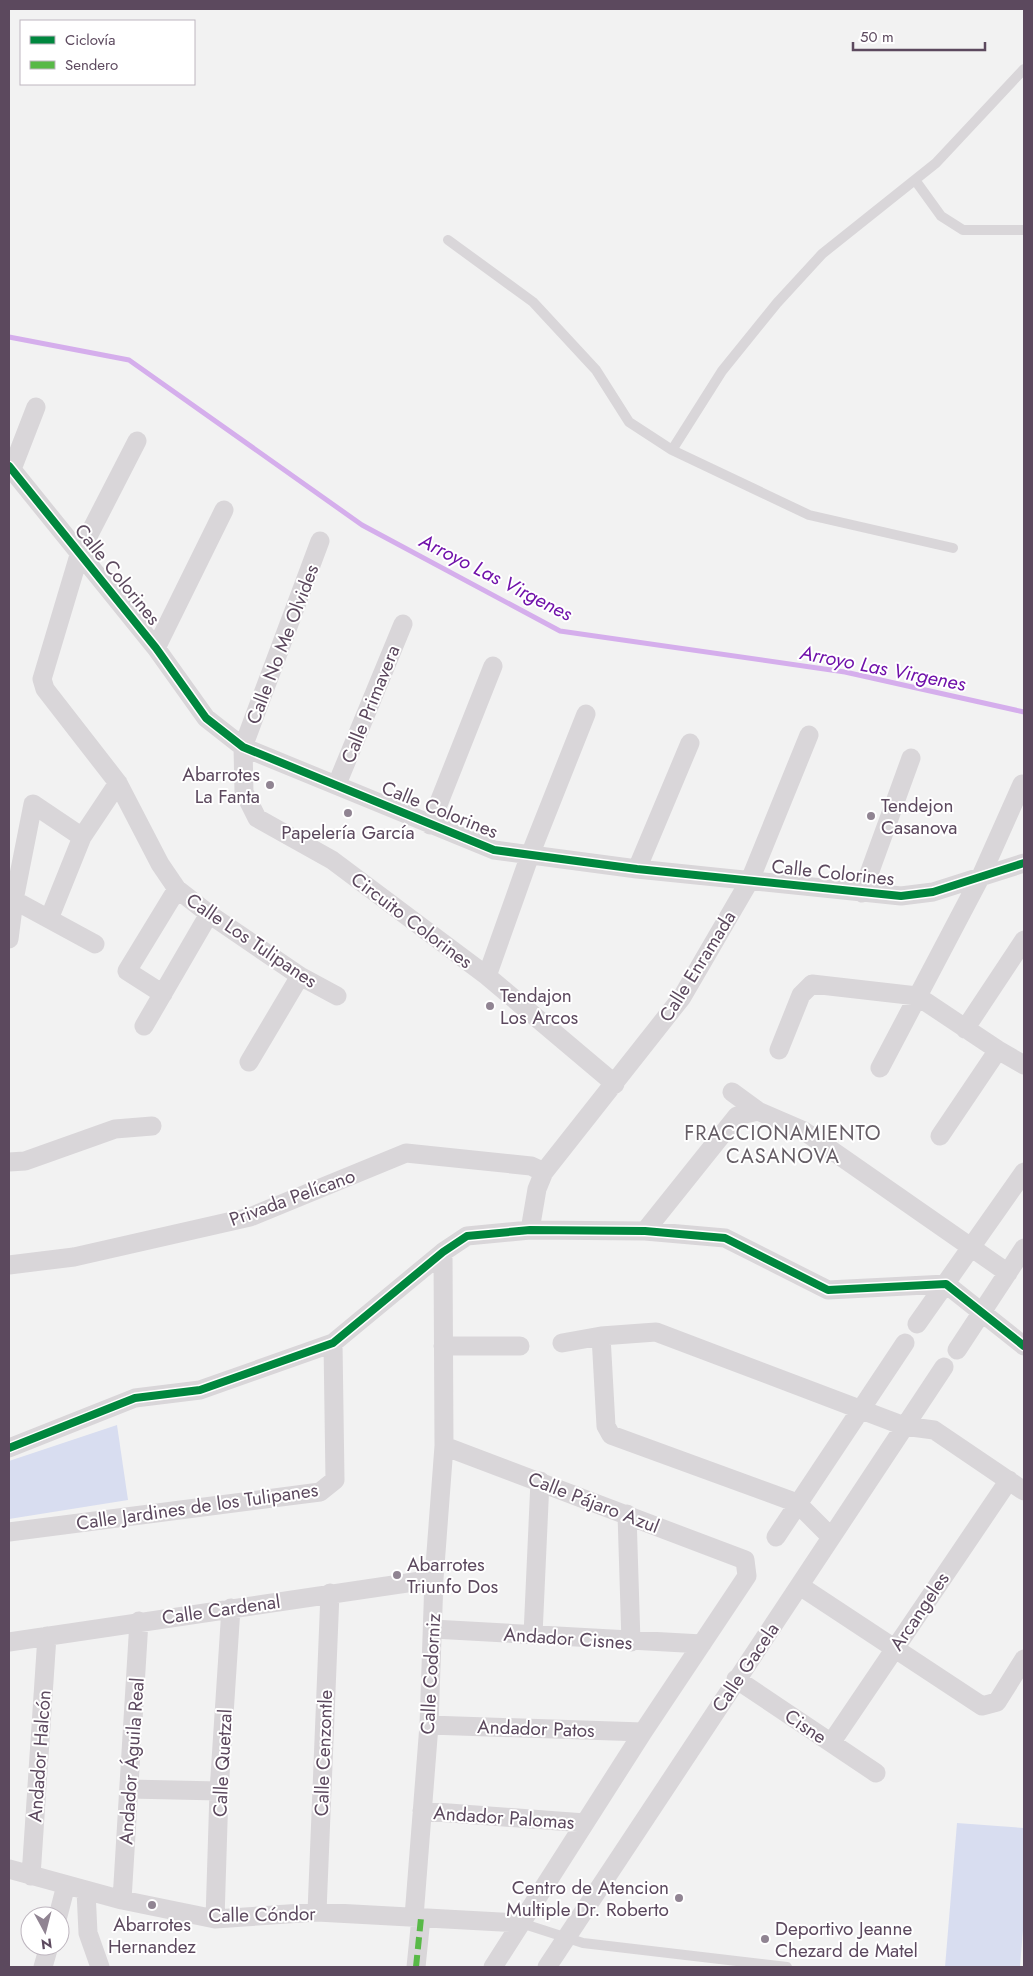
<svg xmlns="http://www.w3.org/2000/svg" width="1033" height="1976" viewBox="0 0 1033 1976" font-family="Jost,sans-serif">
<style>
.green{fill:#d8ddf0}
.lines{fill:none;stroke-linecap:round;stroke-linejoin:round}
.stream{stroke:#d5aeec;stroke-width:5}
.service{stroke:#d9d6d9;stroke-width:10}
.minor{stroke:#d9d6d9;stroke-width:19}
.quiet{stroke:#58b947;stroke-width:6;stroke-dasharray:12 6;stroke-linecap:butt}
.cycleway-casing{stroke:#fff;stroke-width:11}
.cycleway{stroke:#00873e;stroke-width:8}
.poi-dot{fill:#908492;stroke:#fff;stroke-width:2}
.labels{text-anchor:middle;stroke-width:4;stroke-linejoin:round;paint-order:stroke}
.street-label{font-size:19px;fill:#5c495e;stroke:#fff}
.poi-label{font-size:19px;fill:#5c495e;stroke:#fff;text-anchor:start}
.water-label{font-size:20px;font-style:italic;fill:#7011aa;stroke:#fff}
.neighbourhood-label{font-size:20px;letter-spacing:1px;fill:#665e66;stroke:#fff}
</style>
<rect width="100%" height="100%" fill="#f2f2f2"/>
<path class="green" d="M117 1425 128 1500 9 1519V1461Z
M957 1823 1024 1828V1917L1020 1967H945Z"/>
<g class="lines">
<path class="stream" d="M9 337 129 360 362 525 560 631 845 672 1024 712"/>
<path class="service" d="M915 180 941 216 963 230H1024
M448 240 533 302 596 370 629 422 672 450 722 371 777 303 822 254 936 163 1024 69
M672 450 809 515 953 548
M521 1923 583 1943 787 1967"/>
<path class="minor" d="M137 441 80 552 42 679 45 689 118 783 160 864 177 889 209 914 300 976 337 996
M9 466 156 648 206 718 243 747 494 850 637 869 901 896 933 892 1024 863
M12 469 36 407
M320 541 243 747 244 792 257 818 332 860 487 976 615 1084
M156 648 224 510
M337 784 403 624
M430 825 493 666
M637 869 690 743
M862 893 911 758
M14 900 95 944
M49 919 82 837 118 783
M9 939 14 900 33 804 82 837
M487 976 530 855 586 714
M163 994 127 971 177 889
M144 1026 209 914
M965 1029 1024 940
M779 1050 801 995 812 984 917 996 998 1050 1024 1065
M249 1062 300 976
M880 1068 981 876 1022 784
M732 1092 758 1111 804 1131 1008 1273
M940 1136 998 1050
M9 1162 25 1161 115 1129 152 1126
M530 1230 537 1189 544 1172 682 997 750 880 809 735
M645 1231 737 1116 758 1111
M9 1265 74 1257 250 1217 406 1153 531 1166 544 1172
M917 1324 1024 1172
M601 1336 606 1426 611 1435 797 1503 831 1537
M562 1343 601 1336 656 1332 904 1426 934 1430 1024 1491
M443 1346H520
M957 1350 1024 1248
M444 1446 745 1560 747 1576 643 1732 493 1967
M9 1448 135 1398 200 1390 333 1343 443 1252 467 1236 530 1230 645 1231 725 1238 828 1290 946 1284 1024 1346
M627 1514 631 1642
M9 1532 320 1492 335 1480 333 1343
M776 1537 905 1343
M800 1586 982 1706 997 1702 1024 1659
M433 1629 702 1644
M533 1635 540 1481
M9 1642 434 1579
M736 1679 876 1773
M429 1725 643 1732
M831 1743 1009 1480
M129 1789 219 1791
M422 1811 585 1823
M9 1869 122 1900 215 1919 317 1912 521 1923
M31 1876 47 1636
M86 1891 88 1933 100 1967
M122 1900 139 1621
M317 1912 330 1593
M58 1916 66 1885
M414 1917 429 1725 434 1579 444 1446 443 1252
M215 1919 219 1791 231 1608
M43 1967 49 1946
M416 1967 421 1918
M547 1967 944 1367"/>
<path class="quiet" d="M416 1967 421 1918"/>
<defs>
<path id="cycleway" d="M9 466 156 648 206 718 243 747 494 850 637 869 901 896 933 892 1024 863
M9 1448 135 1398 200 1390 333 1343 443 1252 467 1236 530 1230 645 1231 725 1238 828 1290 946 1284 1024 1346"/>
</defs>
<use href="#cycleway" class="cycleway-casing"/>
<use href="#cycleway" class="cycleway"/>
</g>
<g class="poi-dot">
<circle cx="270" cy="785" r="5"/>
<circle cx="348" cy="813" r="5"/>
<circle cx="871" cy="816" r="5"/>
<circle cx="490" cy="1006" r="5"/>
<circle cx="397" cy="1575" r="5"/>
<circle cx="679" cy="1898" r="5"/>
<circle cx="152" cy="1905" r="5"/>
<circle cx="765" cy="1939" r="5"/>
</g>
<g class="labels">
<g class="street-label">
<text transform="translate(118 574) rotate(51)" y="7">Calle Colorines</text>
<text transform="translate(282 644) rotate(-69)" y="7">Calle No Me Olvides</text>
<text transform="translate(370 704) rotate(-68)" y="7">Calle Primavera</text>
<text transform="translate(440 809) rotate(22)" y="7">Calle Colorines</text>
<text transform="translate(833 872) rotate(6)" y="7">Calle Colorines</text>
<text transform="translate(412 920) rotate(37)" y="7">Circuito Colorines</text>
<text transform="translate(252 940) rotate(34)" y="7">Calle Los Tulipanes</text>
<text transform="translate(697 966) rotate(-58)" y="7">Calle Enramada</text>
<text transform="translate(292 1197) rotate(-20)" y="7">Privada Pelícano</text>
<text transform="translate(594 1502) rotate(21)" y="7">Calle Pájaro Azul</text>
<text transform="translate(197 1506) rotate(-8)" y="7">Calle Jardines de los Tulipanes</text>
<text transform="translate(221 1609) rotate(-8)" y="7">Calle Cardenal</text>
<text transform="translate(919 1611) rotate(-56)" y="7">Arcangeles</text>
<text transform="translate(568 1638) rotate(4)" y="7">Andador Cisnes</text>
<text transform="translate(745 1667) rotate(-56)" y="7">Calle Gacela</text>
<text transform="translate(430 1674) rotate(-87)" y="7">Calle Codorniz</text>
<text transform="translate(806 1726) rotate(34)" y="7">Cisne</text>
<text transform="translate(536 1728) rotate(2)" y="7">Andador Patos</text>
<text transform="translate(323 1753) rotate(-88)" y="7">Calle Cenzontle</text>
<text transform="translate(39 1756) rotate(-86)" y="7">Andador Halcón</text>
<text transform="translate(131 1761) rotate(-86)" y="7">Andador Águila Real</text>
<text transform="translate(222 1763) rotate(-87)" y="7">Calle Quetzal</text>
<text transform="translate(504 1817) rotate(4)" y="7">Andador Palomas</text>
<text transform="translate(262 1914) rotate(-1)" y="7">Calle Cóndor</text>
</g>
<g class="poi-label">
<text x="260" y="781" text-anchor="end">Abarrotes<tspan x="260" dy="22">La Fanta</tspan></text>
<text x="881" y="812">Tendejon<tspan x="881" dy="22">Casanova</tspan></text>
<text x="348" y="839" text-anchor="middle">Papelería García</text>
<text x="500" y="1002">Tendajon<tspan x="500" dy="22">Los Arcos</tspan></text>
<text x="407" y="1571">Abarrotes<tspan x="407" dy="22">Triunfo Dos</tspan></text>
<text x="669" y="1894" text-anchor="end">Centro de Atencion<tspan x="669" dy="22">Multiple Dr. Roberto</tspan></text>
<text x="152" y="1931" text-anchor="middle">Abarrotes<tspan x="152" dy="22">Hernandez</tspan></text>
<text x="775" y="1935">Deportivo Jeanne<tspan x="775" dy="22">Chezard de Matel</tspan></text>
</g>
<g class="water-label">
<text transform="translate(496 577) rotate(27)" y="7">Arroyo Las Virgenes</text>
<text transform="translate(883 668) rotate(11)" y="7">Arroyo Las Virgenes</text>
</g>
<g class="neighbourhood-label">
<text x="783" y="1140">FRACCIONAMIENTO<tspan x="783" dy="23">CASANOVA</tspan></text>
</g>
</g>
<rect width="1033" height="1976" fill="none" stroke="#5c495e" stroke-width="20"/>
<rect x="20" y="20" width="175" height="65" fill="#ffffff" stroke="#beb6bf"/>
<rect x="30" y="36" width="25" height="8" fill="#00873e" stroke="#beb6bf"/>
<text x="65" y="45" font-size="15" fill="#5c495e">Ciclovía</text>
<rect x="30" y="61" width="25" height="8" fill="#58b947" stroke="#beb6bf"/>
<text x="65" y="70" font-size="15" fill="#5c495e">Sendero</text>
<g transform="translate(45 1931) rotate(173)"><circle r="24" fill="#ffffff" stroke="#beb6bf"/>
<path d="M0-4L9 19L0 12L-9 19Z" fill="#908492"/>
<text y="-8" font-size="14" font-weight="bold" text-anchor="middle" fill="#5c495e">N</text>
</g>
<path d="M853 42v8h132v-8" fill="none" stroke="#5c495e" stroke-width="2.5"/>
<text x="860" y="42" font-size="15" fill="#5c495e" stroke="#ffffff" stroke-width="4" paint-order="stroke">50 m</text>
</svg>
